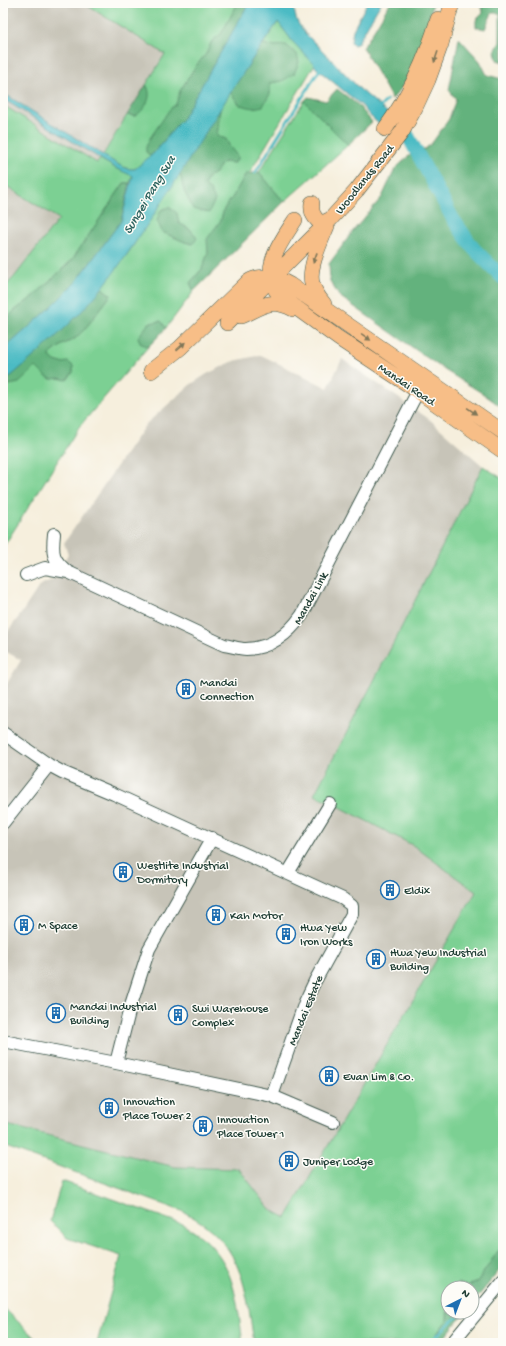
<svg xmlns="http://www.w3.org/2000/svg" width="506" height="1346" viewBox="0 0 506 1346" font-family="'Gochi Hand',sans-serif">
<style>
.industrial{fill:#c7c4b8}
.green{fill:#7bd093;stroke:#4d8664;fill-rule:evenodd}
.forest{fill:#64b27d;stroke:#427858}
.water{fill:#4cbbc4;stroke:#367c7c}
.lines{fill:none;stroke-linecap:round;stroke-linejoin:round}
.stream{stroke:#4cbbc4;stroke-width:2.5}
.river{stroke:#4cbbc4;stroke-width:14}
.minor-casing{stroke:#3f584d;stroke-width:14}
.major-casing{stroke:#3f584d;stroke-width:16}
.minor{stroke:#fff;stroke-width:12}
.major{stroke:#f7be87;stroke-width:15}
.oneway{fill:#807759}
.labels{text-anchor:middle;stroke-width:3;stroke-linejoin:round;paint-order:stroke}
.street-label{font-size:12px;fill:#1f3d34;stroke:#fdfcf7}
.poi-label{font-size:12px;fill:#1f3d34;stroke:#fdfcf7;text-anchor:start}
.water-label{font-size:13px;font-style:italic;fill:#2c635f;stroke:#fdfcf7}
</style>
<rect width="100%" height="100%" fill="#fdfcf7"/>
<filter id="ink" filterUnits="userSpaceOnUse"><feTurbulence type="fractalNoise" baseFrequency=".025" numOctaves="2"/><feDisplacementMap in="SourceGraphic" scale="8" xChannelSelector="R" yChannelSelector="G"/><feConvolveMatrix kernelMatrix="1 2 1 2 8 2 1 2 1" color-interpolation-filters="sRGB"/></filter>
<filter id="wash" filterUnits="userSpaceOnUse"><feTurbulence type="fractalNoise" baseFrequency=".012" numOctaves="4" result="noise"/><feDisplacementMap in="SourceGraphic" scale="16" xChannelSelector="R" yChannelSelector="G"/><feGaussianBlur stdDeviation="0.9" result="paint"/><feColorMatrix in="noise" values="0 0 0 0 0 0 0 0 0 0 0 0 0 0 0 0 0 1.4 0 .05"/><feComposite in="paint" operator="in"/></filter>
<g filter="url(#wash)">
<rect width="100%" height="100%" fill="#f6efdd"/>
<path class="industrial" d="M3 3H197L76 198 15 276 3 289Z
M261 355 328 388 342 359 429 419 483 466 392 646 314 795 325 799 414 846 476 892 286 1218 270 1209 239 1169 175 1167 3 1124V690L21 660 3 650V638L21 614 40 585 54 579 68 554 64 543 146 424 190 385 207 374 234 361Z"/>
<path class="green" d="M83 3H238L221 35 212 41 206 54 195 67 180 91 176 105 170 109 146 152 151 156C146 160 141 165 136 168 128 173 110 159 103 155L127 115 135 116 148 88 146 85 165 54Z
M278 22 293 42 315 64 249 174H246L232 198 224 209 221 220 208 239V253L202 269 190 283 194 291 166 328 161 321 140 343 148 347 79 427 4 546 3 552V390L9 385 19 382 36 366 44 375 51 379 59 378 67 380 73 372V366L54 361 49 355 62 345 76 338 85 329 111 295 102 288 133 246 180 173 184 191 204 186 208 177 215 173 223 162 235 163 226 139 217 136 220 109 230 92 240 105 270 94V83L282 81 286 45 272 46 263 44ZM179 223 191 230 193 244 185 242 162 232Z
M304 101 348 145 284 202 259 172Z
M3 105 97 163 100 159 117 169 133 175 130 183H124L72 260 34 296 14 311 3 323V289L15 276 59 219 3 184Z
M483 466 503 479V1250L498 1251 477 1282 468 1286 457 1283 453 1288H448L447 1320 430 1343H254C247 1297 245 1256 205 1225 198 1220 191 1216 184 1212L3 1146V1124L175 1167 239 1169 270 1209 286 1218 476 892 414 846 325 799 314 795 392 646Z
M62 1181 182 1224C193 1231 206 1238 214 1249 236 1274 238 1311 243 1343H97L121 1256 67 1238 50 1221Z
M3 1307 40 1343H3Z"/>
<path class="forest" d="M238 3H249L183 118 151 156 146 152V147L150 138 170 109 176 104 180 91 195 67 206 54 212 41 221 34Z
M390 3H433C424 36 417 74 392 99L363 48Z
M475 3H503V62L497 60 495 51 500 42V13H492L485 29 476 27V20L483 13 482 7Z
M459 38 480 61 487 75 502 79 503 85V408L482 393 446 371 339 296 330 281 329 264 353 231 382 197 395 169 412 153 425 149 432 143 449 119 456 99 449 90Z
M263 44 272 46 286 45 297 54 299 62 294 74 282 81 270 83V94L263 106 253 108 240 105 230 92Z
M146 85C154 96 145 110 135 116L127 115Z
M337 89 358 105 372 122 348 145 304 101 308 97 326 101Z
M220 109 217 136 226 139 230 147 238 157 235 163 223 162 215 173 208 177 204 186 210 190 215 200 209 213 193 209 184 191 180 173Z
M259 172 284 202 194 291 190 283 202 269 208 253 207 239 221 220 224 209 232 198 246 174Z
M124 183H130L121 221 76 282 47 311 3 350V323L14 311 34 296 72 260Z
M169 207 177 213 179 223 191 230 197 238 193 244 185 242 162 232 157 220 161 210Z
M102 288 111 295 85 329 76 338 62 345 49 355C54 362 59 364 68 362L73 366V372L67 380 59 378 51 379 44 375 36 367 19 383 9 385 3 390V383L59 333Z
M161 321 166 328 148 347 140 343 138 337 149 323Z
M503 1250V1266L472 1304V1288H453L457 1283 468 1286 477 1282 498 1251Z
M448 1312H465L440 1343H430L447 1320Z"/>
<path class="water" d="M249 3H294C294 16 297 23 305 33L361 90 389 114 380 125 370 116 362 106 316 68 314 64 293 42 278 22C216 108 168 203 103 287 74 323 38 353 3 383V350L47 311 76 282 121 221 133 176 117 169 3 99V93L119 165 127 169H135L154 153 183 118Z
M367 3H381L357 44 353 45 351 42 353 30Z"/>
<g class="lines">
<path class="stream" d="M379 108 387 100
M255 173 320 69
M472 1307 478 1303
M429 1343 452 1321 465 1312"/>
<path class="river" d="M408 136 453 219 474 249 503 278"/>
</g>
</g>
<g filter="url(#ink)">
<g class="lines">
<defs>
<path id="minor" d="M54 534C52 553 52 560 68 572
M26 575 45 568 68 572 224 645C231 646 239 649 246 649 271 648 288 635 302 615L418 391
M3 733 49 765 62 772 114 794 343 899 352 906V914L315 981 305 1002 272 1096
M3 823 49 765
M288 873 330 804
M3 1041 116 1063 272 1096 333 1122
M116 1063 130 1008 149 949 212 838
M452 1343 503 1281"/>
<path id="major" d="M385 129C409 96 426 60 438 19
M312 203C311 212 313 216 319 222H325L331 219
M295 220C281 242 258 270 280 296L338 338 418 391 503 451
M324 304C319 298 314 291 312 283 308 268 321 241 327 226
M241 316C261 307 271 297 293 309
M227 323 328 222 357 190 402 132 415 108 428 80 441 44 452 3
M151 371 180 348 248 282C260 273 278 278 290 285L503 432"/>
</defs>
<use href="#minor" class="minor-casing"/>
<use href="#major" class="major-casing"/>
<use href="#minor" class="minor"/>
<use href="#major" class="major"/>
</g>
<defs><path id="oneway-solid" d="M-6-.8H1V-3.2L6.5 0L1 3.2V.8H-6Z"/></defs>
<g class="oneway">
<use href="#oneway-solid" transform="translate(436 57) rotate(109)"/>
<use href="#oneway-solid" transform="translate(315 258) rotate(110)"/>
<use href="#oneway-solid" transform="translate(366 337) rotate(35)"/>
<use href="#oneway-solid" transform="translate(181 346) rotate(-42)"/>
<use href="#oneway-solid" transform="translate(472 411) rotate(35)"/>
</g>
</g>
<defs>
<symbol id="building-ring" viewBox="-11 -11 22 22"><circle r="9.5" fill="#fdfcf7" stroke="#1f6fb2" stroke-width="1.5"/><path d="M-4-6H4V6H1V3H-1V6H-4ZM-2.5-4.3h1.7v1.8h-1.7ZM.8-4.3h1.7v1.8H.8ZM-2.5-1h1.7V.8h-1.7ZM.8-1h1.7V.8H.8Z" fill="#1f6fb2"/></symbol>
</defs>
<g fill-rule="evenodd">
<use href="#building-ring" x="175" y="678" width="22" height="22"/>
<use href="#building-ring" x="112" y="861" width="22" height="22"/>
<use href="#building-ring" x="379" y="879" width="22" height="22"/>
<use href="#building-ring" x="205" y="904" width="22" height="22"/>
<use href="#building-ring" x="13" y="914" width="22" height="22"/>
<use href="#building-ring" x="275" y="923" width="22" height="22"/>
<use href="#building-ring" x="365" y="948" width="22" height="22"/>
<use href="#building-ring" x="45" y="1002" width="22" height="22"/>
<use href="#building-ring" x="167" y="1004" width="22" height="22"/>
<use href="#building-ring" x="318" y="1065" width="22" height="22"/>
<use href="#building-ring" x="98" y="1097" width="22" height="22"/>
<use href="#building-ring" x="192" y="1115" width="22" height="22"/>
<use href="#building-ring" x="278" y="1150" width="22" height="22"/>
</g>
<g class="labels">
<g class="street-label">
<text transform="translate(364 179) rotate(-51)" y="4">Woodlands Road</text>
<text transform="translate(407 384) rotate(34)" y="4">Mandai Road</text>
<text transform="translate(310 598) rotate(-61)" y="4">Mandai Link</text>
<text transform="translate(305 1010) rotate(-68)" y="4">Mandai Estate</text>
</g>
<g class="poi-label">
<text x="200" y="686">Mandai<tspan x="200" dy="14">Connection</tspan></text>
<text x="137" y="869">Westlite Industrial<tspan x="137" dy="14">Dormitory</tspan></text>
<text x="404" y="894">Eldix</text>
<text x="230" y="919">Kah Motor</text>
<text x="38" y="929">M Space</text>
<text x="300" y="931">Hwa Yew<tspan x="300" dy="14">Iron Works</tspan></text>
<text x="390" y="956">Hwa Yew Industrial<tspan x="390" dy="14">Building</tspan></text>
<text x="70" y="1010">Mandai Industrial<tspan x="70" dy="14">Building</tspan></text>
<text x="192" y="1012">Swi Warehouse<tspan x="192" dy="14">Complex</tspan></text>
<text x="343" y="1080">Evan Lim &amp; Co.</text>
<text x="123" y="1105">Innovation<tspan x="123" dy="14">Place Tower 2</tspan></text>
<text x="217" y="1123">Innovation<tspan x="217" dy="14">Place Tower 1</tspan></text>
<text x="303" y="1165">Juniper Lodge</text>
</g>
<g class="water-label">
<text transform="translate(148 194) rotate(-59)" y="5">Sungei Pang Sua</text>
</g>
</g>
<rect width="506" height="1346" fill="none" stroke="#fdfcf7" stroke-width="16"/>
<g transform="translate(460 1300) rotate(42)"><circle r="19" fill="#fdfcf7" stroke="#a4b0a9"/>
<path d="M0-3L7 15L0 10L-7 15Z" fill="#1f6fb2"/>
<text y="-6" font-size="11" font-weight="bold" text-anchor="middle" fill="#1f3d34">N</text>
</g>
</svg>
